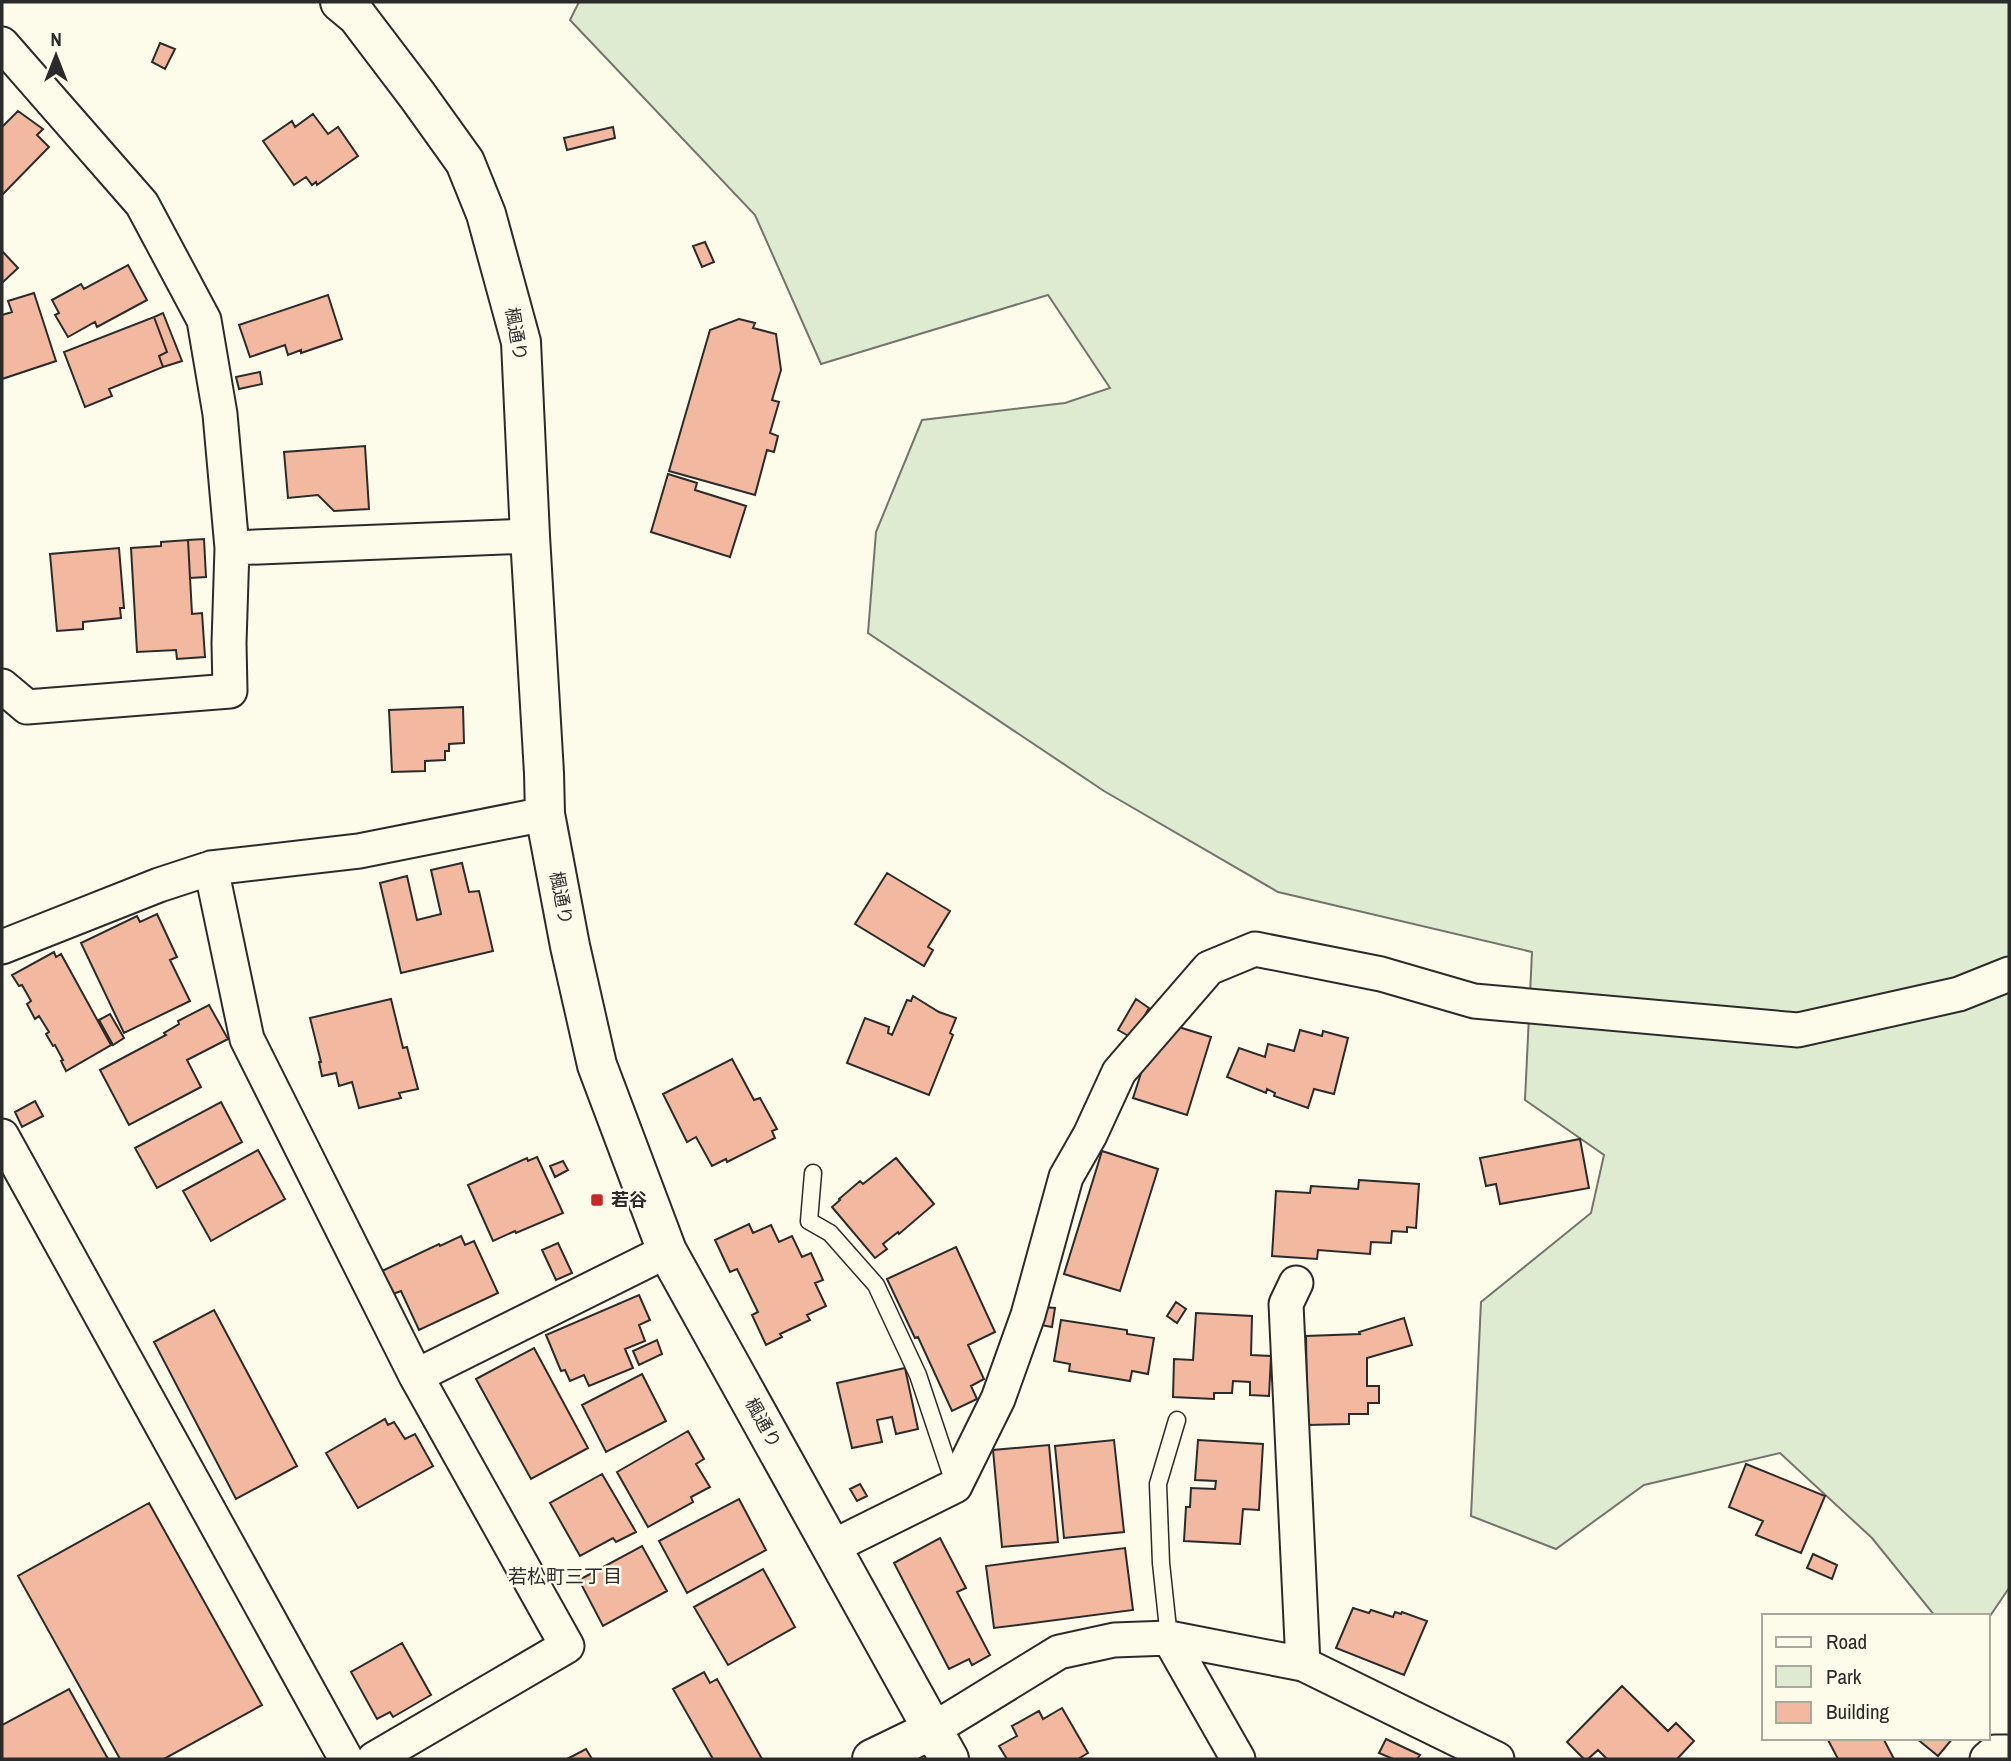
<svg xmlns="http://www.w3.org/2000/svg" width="2011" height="1761" viewBox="0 0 2011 1761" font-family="'Archivo Narrow','Noto Sans JP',sans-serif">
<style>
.green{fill:#deebd1;stroke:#74746e;stroke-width:2}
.building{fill:#f2b8a0;stroke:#2b2b2b;stroke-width:2}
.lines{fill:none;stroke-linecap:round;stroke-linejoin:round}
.service-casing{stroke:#2b2b2b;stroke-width:19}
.minor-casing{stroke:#2b2b2b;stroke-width:37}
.tertiary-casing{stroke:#2b2b2b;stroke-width:42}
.service{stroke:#fdfbea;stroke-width:16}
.minor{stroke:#fdfbea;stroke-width:33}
.tertiary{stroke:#fdfbea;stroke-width:38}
.poi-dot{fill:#c62828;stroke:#fdfbea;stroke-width:2.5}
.labels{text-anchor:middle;stroke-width:5;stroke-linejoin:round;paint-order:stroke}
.street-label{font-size:18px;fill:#2b2b2b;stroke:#fdfbea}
.poi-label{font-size:18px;font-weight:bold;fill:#2b2b2b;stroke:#fdfbea;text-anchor:start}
.neighbourhood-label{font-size:19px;fill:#2b2b2b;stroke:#fdfbea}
</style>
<rect width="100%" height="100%" fill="#fdfbea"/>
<path class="green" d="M579 2H2009V1588L1988 1619V1616H1935L1872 1538 1780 1453 1644 1485 1556 1549 1471 1516 1481 1302 1591 1213 1604 1155 1525 1100 1532 952 1278 892 1104 791 868 633 876 532 922 420 1065 403 1110 388 1048 295 821 364 755 215 570 20Z"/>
<path class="building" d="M160 43 175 49 165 69 152 62Z
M18 111 43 129 37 135 49 147 2 195V127Z
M313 114 328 134 338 127 358 156 317 185 316 182 312 185 306 177 294 185 263 141 292 121 295 127Z
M613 127 615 138 567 150 564 138Z
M705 242 714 262 702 267 693 246Z
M2 251 18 268 2 283Z
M128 265 147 300 97 327 95 322 68 337 55 315 59 313 52 300 81 284 84 289Z
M34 293 56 361 2 379V315L12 312 8 301Z
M328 295 342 339 301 353V350L288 355 285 345 250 357 239 325Z
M163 313 182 361 163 367 159 356 167 352 154 317Z
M154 317 167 352 159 356 163 367 109 389 112 396 85 407 64 352Z
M739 319 755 323 753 328 776 334 781 370 772 400 779 402 770 433 778 436 774 452 767 450 755 495 669 471 710 330Z
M260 372 262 384 239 389 236 377Z
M365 446 369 509 334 511 318 495 288 498 284 452Z
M668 474 697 483 695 490 746 506 730 557 651 532Z
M204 539 206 577 190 578 188 540Z
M188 540 192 614 202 613 205 657 177 659 176 650 137 652 131 548 161 546V542Z
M119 548 124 608H120L121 618 83 622V629L57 631 50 554Z
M463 707 464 743 449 744V751H445V760L425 761V771L392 772 389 710Z
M462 863 469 892 479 891 493 951 401 973 380 883 407 876 417 920 441 914 431 870Z
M887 873 950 911 928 947 933 950 924 966 855 924Z
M157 914 177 957 170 960 190 1001 124 1033 81 943 137 916 140 922Z
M54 952 56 957 61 954 111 1045 66 1071 61 1061 63 1060 55 1045 53 1046 46 1034 49 1032 39 1016 35 1019 27 1004 31 1001 22 985 19 986 12 975Z
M913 996 939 1012 956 1018 950 1033 953 1035 929 1095 847 1063 865 1018 889 1027 888 1033 892 1035 907 1000 911 1001Z
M391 999 403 1048 407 1047 418 1089 399 1093 401 1098 359 1108 352 1082 339 1086 336 1073 322 1076 319 1062H321L310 1018Z
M1136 999 1149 1008 1132 1038 1118 1030Z
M209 1005 228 1039 187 1060 201 1087 129 1125 100 1070 166 1035 164 1033 179 1024 178 1021Z
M110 1014 124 1038 113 1045 99 1020Z
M1172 1025 1211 1037 1187 1115 1133 1098 1144 1064 1148 1065 1154 1047Z
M1300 1030 1322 1036 1323 1031 1348 1038 1334 1094 1314 1089 1308 1108 1274 1096 1275 1093 1267 1089 1266 1093 1227 1077 1239 1048 1265 1057 1268 1044 1294 1051Z
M732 1059 754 1100 760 1098 777 1129 772 1131 775 1138 727 1162 726 1159 712 1166 696 1137 687 1142 663 1094Z
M35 1101 43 1116 22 1127 15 1112Z
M221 1102 242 1142 157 1188 135 1148Z
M1580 1139 1589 1188 1500 1204 1496 1184 1486 1186 1480 1158Z
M258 1150 285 1199 211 1241 183 1191Z
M1102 1151 1158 1169 1120 1291 1064 1274Z
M537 1157 563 1213 516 1233 515 1231 493 1241 468 1185 527 1158 528 1161Z
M896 1158 934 1204 899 1234 898 1232 883 1244 887 1249 875 1258 832 1207 840 1200 839 1199 860 1181 863 1184Z
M563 1161 568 1170 555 1177 550 1166Z
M1359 1180 1419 1184 1416 1228 1407 1227V1232L1392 1231 1391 1243 1371 1242 1370 1254 1318 1250 1317 1259 1272 1256 1276 1191 1310 1193 1311 1186 1358 1189Z
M749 1224 753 1233 771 1225 779 1242 792 1236 802 1257 811 1253 823 1280 815 1283 826 1306 807 1315 810 1320 780 1334 782 1337 766 1345 752 1315 758 1312 737 1269 730 1272 715 1240Z
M461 1236 465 1245 474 1241 498 1293 419 1330 401 1291 393 1294 382 1271 439 1244 440 1246Z
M558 1243 572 1273 556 1280 542 1250Z
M956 1247 995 1332 968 1345 984 1379 971 1386 977 1399 952 1411 918 1337 915 1338 887 1279Z
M639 1295 650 1320 639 1325 645 1341 625 1349 633 1368 589 1386 584 1375 570 1381 565 1370 561 1371 546 1335Z
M1176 1302 1186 1309 1177 1323 1167 1316Z
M1043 1307 1055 1308 1052 1327 1041 1325Z
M214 1310 297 1466 236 1499 154 1342Z
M1196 1313 1252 1316 1251 1355 1271 1356 1269 1396 1250 1395V1382L1233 1381 1232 1393H1214V1399L1173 1397 1174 1359 1193 1360Z
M1404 1318 1412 1345 1367 1358V1386H1379V1403H1368V1414H1349V1424L1308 1425 1303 1397H1307L1306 1336 1360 1334 1359 1332Z
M1061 1320 1127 1330V1334L1154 1338 1148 1374 1132 1371 1130 1381 1069 1371 1070 1364 1054 1361Z
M657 1340 662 1354 639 1365 633 1351Z
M534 1348 588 1448 531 1479 476 1379Z
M905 1368 918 1429 896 1434 892 1417 877 1420 882 1442 852 1448 837 1383Z
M642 1374 666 1421 606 1452 582 1405Z
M385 1419 388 1425 394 1422 405 1439 415 1434 433 1466 358 1508 326 1453Z
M688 1431 704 1459 696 1464 710 1487 691 1497 693 1502 648 1527 617 1472Z
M1114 1440 1124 1532 1064 1538 1055 1446Z
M1198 1440 1263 1444 1259 1510 1243 1509 1240 1544 1184 1541 1186 1507H1190L1191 1488 1215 1489 1216 1481 1195 1480Z
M1049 1445 1058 1542 1002 1547 993 1450Z
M1746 1464 1825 1496 1801 1553 1756 1535 1763 1521 1729 1507Z
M602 1474 636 1532 616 1542 613 1538 580 1556 550 1503Z
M860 1484 867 1496 857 1501 850 1489Z
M739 1499 766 1550 687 1593 659 1541Z
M149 1503 262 1705 164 1759H120L18 1576Z
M940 1538 966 1588 957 1592 990 1655 972 1665 969 1659 949 1669 894 1563Z
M642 1546 667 1591 603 1626 579 1580Z
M1125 1548 1133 1610 994 1628 986 1566Z
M1813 1554 1837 1565 1832 1579 1807 1568Z
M763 1569 795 1627 728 1665 694 1607Z
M1353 1608 1369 1613 1371 1610 1393 1617 1395 1612 1401 1614 1402 1612 1427 1621 1404 1675 1336 1648Z
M402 1643 431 1695 393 1717 390 1712 377 1719 351 1672Z
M704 1672 710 1683 717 1679 762 1759H713L673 1689Z
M1622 1686 1668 1731 1676 1723 1694 1741 1677 1759H1607L1598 1750 1588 1759H1584L1567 1742Z
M69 1689 108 1759H2V1725Z
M1062 1708 1088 1753 1078 1759H1007L999 1746 1017 1736 1012 1726 1039 1711 1043 1719Z
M1827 1738H1883L1894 1759H1838Z
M1916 1738H1953L1938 1756Z
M1386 1739 1420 1755 1417 1759H1393L1379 1753Z
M586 1749 592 1759H567Z"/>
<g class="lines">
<defs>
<path id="service" d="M813 1173 809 1221 830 1233 876 1285 918 1375 954 1483
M1169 1638 1161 1563 1158 1484 1177 1420"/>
<path id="minor" d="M2 44 142 204 204 320 220 414 232 548 229 643 230 691 27 707 2 686
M232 548 530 536
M211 868 247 1039 416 1376 567 1646 374 1759
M2 947 159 885 211 868 359 851 545 814
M2 1136 346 1759
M1296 1283 1286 1304 1303 1664
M416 1376 667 1251
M832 1547 955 1486 998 1399 1028 1315 1066 1177 1090 1135 1119 1072 1209 968 1255 949 1381 974 1474 1001 1798 1030 1959 994 2009 974
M1169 1638 1238 1759
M932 1730 1059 1652 1114 1640 1169 1638 1303 1664 1497 1759
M1987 1759 1995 1752H2009"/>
<path id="tertiary" d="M340 2 357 16 417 95 465 162 486 214 521 342 530 536 544 773 545 814 570 946 597 1065 667 1251 949 1759
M872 1759 932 1730"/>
</defs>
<use href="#service" class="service-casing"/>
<use href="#minor" class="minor-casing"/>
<use href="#tertiary" class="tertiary-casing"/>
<use href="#service" class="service"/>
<use href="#minor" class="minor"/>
<use href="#tertiary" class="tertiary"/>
</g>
<rect class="poi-dot" x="590" y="1193" width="14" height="14" rx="3.5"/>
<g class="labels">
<g class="street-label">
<text transform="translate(516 334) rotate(80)" y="6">楓通り</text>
<text transform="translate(561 898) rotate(79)" y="6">楓通り</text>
<text transform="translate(763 1423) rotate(61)" y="6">楓通り</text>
</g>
<g class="poi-label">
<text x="611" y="1206">若谷</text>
</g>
<g class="neighbourhood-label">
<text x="565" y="1583">若松町三丁目</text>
</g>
</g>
<rect width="2011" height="1761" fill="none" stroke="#2b2b2b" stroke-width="7"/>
<rect x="1762" y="1614" width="228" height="126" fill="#fdfbea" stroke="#a9a89e" stroke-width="2"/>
<rect x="1776" y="1637" width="35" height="10" fill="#fdfbea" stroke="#a9a89e" stroke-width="2"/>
<text x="1826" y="1649" font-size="21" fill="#2b2b2b">Road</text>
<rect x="1776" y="1666" width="35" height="21" fill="#deebd1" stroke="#a9a89e" stroke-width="2"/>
<text x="1826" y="1684" font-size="21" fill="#2b2b2b">Park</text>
<rect x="1776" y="1702" width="35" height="21" fill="#f2b8a0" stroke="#a9a89e" stroke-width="2"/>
<text x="1826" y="1719" font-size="21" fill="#2b2b2b">Building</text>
<g transform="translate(56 56)" stroke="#fdfbea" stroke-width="5" paint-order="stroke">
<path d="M0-5L12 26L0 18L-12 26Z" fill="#2b2b2b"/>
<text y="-10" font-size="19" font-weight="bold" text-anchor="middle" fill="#2b2b2b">N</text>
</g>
</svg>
